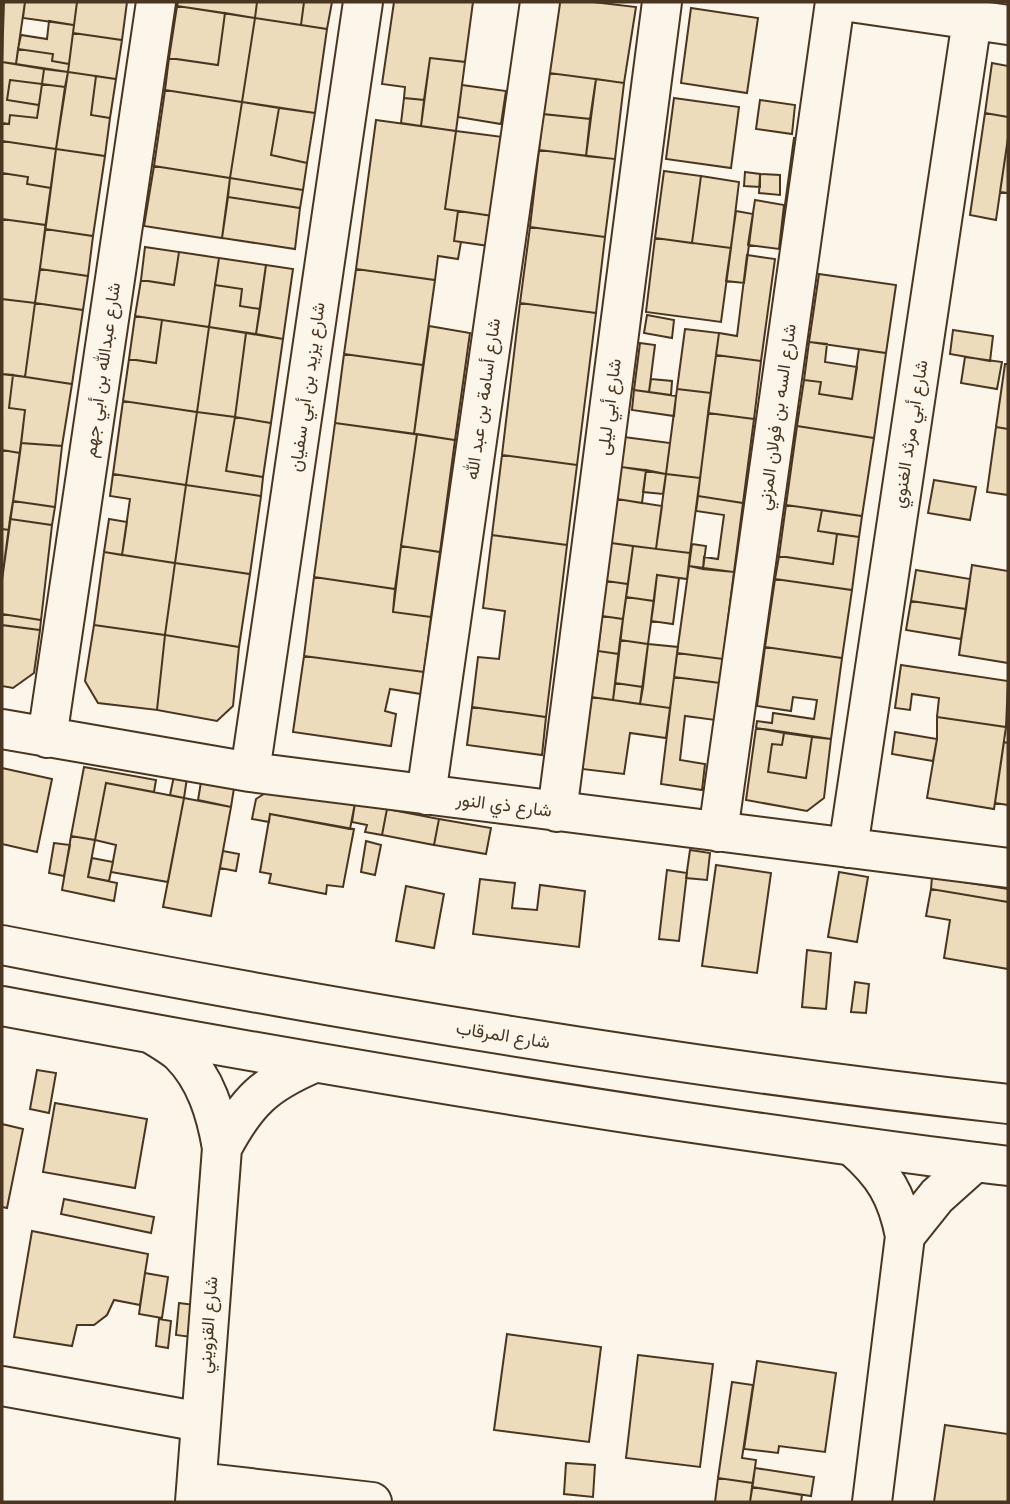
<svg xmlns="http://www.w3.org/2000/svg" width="1010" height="1504" viewBox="0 0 1010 1504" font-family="'Noto Sans',Vazirmatn,sans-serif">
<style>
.building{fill:#ecdcbc;stroke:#4a3520;stroke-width:2}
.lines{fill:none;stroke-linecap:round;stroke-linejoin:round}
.minor-casing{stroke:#4a3520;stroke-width:42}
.major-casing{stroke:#4a3520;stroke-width:42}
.minor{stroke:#fbf6e9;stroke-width:38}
.major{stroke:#fbf6e9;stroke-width:38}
.labels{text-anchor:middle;stroke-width:5;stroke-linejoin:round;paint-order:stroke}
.street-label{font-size:18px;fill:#4a3520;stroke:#fbf6e9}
</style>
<rect width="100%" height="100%" fill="#fbf6e9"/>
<path class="building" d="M4 2H25L16 64 2 62Z
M25 2H77L74 25 23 18Z
M77 2H127L122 40 73 33Z
M178 2H257L255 18 177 6Z
M257 2H304L301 25 255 18Z
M304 2H332L327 29 301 25Z
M394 2H473L465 62 430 58 424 100 404 98 405 87 382 84Z
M559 2H593L636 7 624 83 549 73Z
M177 6 225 13 218 65 169 58Z
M691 8 758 18 747 93 681 83Z
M225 13 255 18 242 102 165 90 169 58 218 65Z
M255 18 327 29 315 113 242 102Z
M49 21 74 25 69 64 52 61 53 54 18 49 21 35 47 39Z
M73 33 122 40 116 79 68 72Z
M18 49 53 54 52 61 69 64 68 72 16 64Z
M430 58 465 62 456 131 421 126Z
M2 62 44 69 42 84 10 80 7 100 39 105 37 118 10 115 9 124 2 123Z
M992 63 1008 66V117L985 113Z
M44 69 68 72 65 87 42 84Z
M68 72 96 76 91 115 110 118 105 156 56 149Z
M549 73 596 79 590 119 543 114Z
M96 76 116 79 110 118 91 115Z
M596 79 624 83 615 159 586 156Z
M10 80 42 84 39 105 7 100Z
M42 84 65 87 56 149 2 141V123L9 124 10 115 37 118Z
M462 85 506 91 501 124 458 117Z
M165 90 242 102 230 178 154 166Z
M404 98 424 100 421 126 401 123Z
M674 98 739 107 731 168 666 159Z
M760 100 795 105 792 134 756 129Z
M242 102 279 108 271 155 307 163 303 190 230 178Z
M279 108 315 113 307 163 271 155Z
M985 113 1008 117V138L996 220 970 215Z
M543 114 590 119 586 156 539 150Z
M376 120 456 131 445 209 458 211 454 241 461 242 458 259 438 256 435 280 356 269Z
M456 131 503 137 493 216 445 209Z
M794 138 808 140 793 253 779 249Z
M1008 138V193L1000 192Z
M2 141 56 149 51 188 27 184 28 177 2 173Z
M56 149 105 156 93 236 45 229Z
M539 150 615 159 605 237 530 227Z
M154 166 230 178 222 238 144 226Z
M664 171 701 176 692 243 655 238Z
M745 172 760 174V187L744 186Z
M2 173 28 177 27 184 51 188 46 225 2 219Z
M760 174 780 175V195L759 193Z
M701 176 739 182 731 248 692 243Z
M230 178 303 190 300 208 228 197Z
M228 197 300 208 295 249 222 238Z
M755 200 784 205 779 249 748 245Z
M458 211 493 216 489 246 454 241Z
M736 211 753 214 744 283 726 281Z
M2 219 46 225 35 303 2 299Z
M530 227 605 237 596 313 520 303Z
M45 229 93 236 88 276 40 269Z
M655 238 731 248 721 322 646 312Z
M145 247 179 252 174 285 141 280Z
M179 252 219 258 209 327 135 316 141 280 174 285Z
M747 255 775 259 761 361 716 355 719 333 737 336Z
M219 258 266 265 260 309 240 306 242 289 215 285Z
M266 265 293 269 283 339 256 334Z
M40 269 88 276 83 310 35 303Z
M356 269 435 280 423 365 344 354Z
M819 274 896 285 886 353 809 342Z
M215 285 242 289 240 306 260 309 256 334 209 327Z
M2 299 35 303 25 377 2 374Z
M35 303 83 310 72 384 25 377Z
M520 303 596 313 577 465 502 455Z
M647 315 674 320 672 338 644 333Z
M135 316 162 320 156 363 129 359Z
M162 320 209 327 197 412 123 401 129 359 156 363Z
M429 326 470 333 455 440 414 434Z
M209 327 246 333 235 417 197 412Z
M685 329 719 333 711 393 677 389Z
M953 330 993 336 990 361 950 354Z
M246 333 283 339 271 423 235 417Z
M809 342 827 344 825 362 857 367 852 399 819 394 821 382 804 380Z
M640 343 655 345 649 392 634 390Z
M859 349 886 353 874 438 797 426 804 380 821 382 819 394 852 399Z
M344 354 423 365 414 434 335 423Z
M716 355 761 361 754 419 708 413Z
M965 357 1002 362 997 389 961 383Z
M1005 364H1008V429L996 427Z
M2 374 13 375 9 408 25 410 20 453 2 450Z
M13 375 72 384 62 446 21 443 25 410 9 408Z
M651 379 672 381 671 395 649 392Z
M677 389 711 393 700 478 666 474Z
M634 390 676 396 674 416 632 410Z
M123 401 197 412 186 485 113 474Z
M197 412 235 417 226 471 263 477 261 496 186 485Z
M708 413 754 419 743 503 698 496Z
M235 417 271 423 263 477 226 471Z
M335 423 417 434 395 589 314 577Z
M797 426 874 438 862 516 786 505Z
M996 427 1008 429V495L987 492Z
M417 434 455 440 440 552 401 546Z
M624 437 670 443 666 474 621 467Z
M21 443 62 446 55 507 13 501Z
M2 450 20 453 9 530 2 529Z
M502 455 577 465 567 545 492 535Z
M621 467 646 470 642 503 617 499Z
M646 470 666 474 663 494 643 492Z
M113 474 186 485 175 563 122 555 130 499 110 496Z
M666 474 700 478 690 553 656 549Z
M934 480 976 487 970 520 928 513Z
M186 485 261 496 250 574 175 563Z
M698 496 743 503 734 572 703 569 704 557 718 559 724 515 696 511Z
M617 499 662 506 656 549 611 543Z
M13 501 55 507 52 525 10 519Z
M786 505 822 510 818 531 837 534 833 564 779 556Z
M822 510 862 516 859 537 818 531Z
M10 519 52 525 41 620 2 614V580Z
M109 519 127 522 122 555 104 552Z
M2 529 9 530 2 580Z
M837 534 859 537 852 590 775 579 779 556 833 564Z
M492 535 567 545 546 717 472 707 478 657 499 659 505 611 483 608Z
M611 543 633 546 628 584 606 581Z
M692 544 706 546 703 569 689 566Z
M401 546 440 552 431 617 393 612Z
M633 546 690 553 687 579 657 575 654 601 626 597Z
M104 552 175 563 165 635 94 625Z
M175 563 250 574 239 647 165 635Z
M972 565 1008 571V663L959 655Z
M689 566 734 572 723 659 677 653Z
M916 570 970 579 966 609 911 601Z
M657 575 679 578 673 624 651 621Z
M314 577 395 589 393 612 431 617 424 672 304 656Z
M775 579 852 590 842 658 765 647Z
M606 581 628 584 623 619 602 616Z
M626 597 654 601 648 644 620 640Z
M911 601 966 609 961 639 906 630Z
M2 614 41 620 40 630 2 625Z
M602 616 623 619 619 654 598 651Z
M2 625 40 630 34 673 13 688 2 686Z
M94 625 165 635 157 710 98 703 85 681Z
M165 635 239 647 233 706 217 721 157 710Z
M620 640 648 644 643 687 615 683Z
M648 644 678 647 670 708 640 704Z
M765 647 842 658 831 739 756 728 757 721 772 723 773 713 814 719 817 700 793 697 791 711 757 706Z
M598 651 619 654 613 700 591 697Z
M677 653 723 659 720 683 674 677Z
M304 656 424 672 421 694 390 689 385 711 396 714 391 746 293 732Z
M901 665 1008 681 1006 727 937 717 939 698 912 694 910 710 895 708Z
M674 677 720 683 715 720 685 716 680 760 705 764 702 790 661 784Z
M615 683 643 687 640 704 613 700Z
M591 697 670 708 666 738 630 733 624 774 582 769Z
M472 707 546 717 542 755 467 745Z
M937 717 1006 727 994 809 927 798 937 739Z
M756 728 784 733 782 745 772 744 768 772 806 778 812 737 831 739 824 798 807 811 746 800Z
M895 732 937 739 933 761 892 754Z
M784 733 812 737 806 778 768 772 772 744 782 745Z
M1004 742 1008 743V805L995 803Z
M84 767 156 780 154 792 106 783 95 840 71 836Z
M2 768 52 779 37 852 2 844Z
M174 776 187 778 184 798 170 795Z
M201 782 234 788 231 807 198 800Z
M106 783 184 798 168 882 111 872 116 845 95 840Z
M267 792 355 803 350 829 270 814 269 822 252 819 256 799Z
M184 798 231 807 211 916 163 907Z
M355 803 387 809 382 835 365 832 367 825 352 822Z
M387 809 439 819 434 845 382 835Z
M270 814 354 829 343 887 327 885 326 894 269 883 271 874 260 872Z
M439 819 491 828 486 854 434 845Z
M71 836 95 840 88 877 117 883 114 901 62 890Z
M366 841 381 845 375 875 361 872Z
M54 843 70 845 64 876 49 873Z
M690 850 710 853 707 880 686 878Z
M223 851 239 854 236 871 220 868Z
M92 858 113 862 109 881 88 877Z
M716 865 771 873 757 973 702 966Z
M667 870 687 873 679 941 659 939Z
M839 872 868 877 857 942 828 937Z
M932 877 1008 889V902L931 889Z
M480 879 515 883 512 908 537 910 540 885 585 891 579 947 473 934Z
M406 886 444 894 434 948 396 941Z
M931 889 1008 902V969L944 958 950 920 926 916Z
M807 950 831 953 826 1009 802 1007Z
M855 982 869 984 866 1013 851 1012Z
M37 1070 56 1073 49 1113 30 1109Z
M55 1103 147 1119 135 1188 43 1172Z
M2 1124 23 1129 7 1208 2 1207Z
M64 1199 154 1217 151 1233 61 1214Z
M32 1231 148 1254 140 1305 114 1300 107 1315 94 1325H77L72 1346 14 1337Z
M145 1273 168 1277 162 1318 139 1314Z
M179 1303 195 1305 191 1337 176 1335Z
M159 1319 171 1321 168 1348 156 1346Z
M507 1334 601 1347 589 1442 494 1430Z
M638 1355 713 1364 700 1467 626 1458Z
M757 1361 836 1373 825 1452 779 1446 778 1453 744 1449Z
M732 1382 753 1385 742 1458 756 1460 753 1483 718 1478Z
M945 1425 1008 1434V1502H934Z
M566 1463 595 1465 593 1497 564 1494Z
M755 1468 814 1477 811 1496 752 1487Z
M718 1478 753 1483 750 1502H715Z
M752 1487 802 1495 801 1502H750Z"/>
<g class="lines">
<defs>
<path id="minor" d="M850 2 1008 25
M2 729 250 772 1008 868
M47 738 156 2
M250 772 363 2
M426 795 540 2
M557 812 662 2
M718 832 835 2
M848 848 972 20
M152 1034C161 1040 172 1046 180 1053 206 1079 216 1113 222 1148L195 1502
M853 1147C884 1174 897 1195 905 1236L872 1502
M222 1148C247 1101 265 1084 314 1063
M905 1236 937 1196 975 1162
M2 1386 201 1422
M197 1482 372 1502"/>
<path id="major" d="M2 945C335 1010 671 1067 1008 1104
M2 1006C227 1048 452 1087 679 1121 788 1137 898 1153 1008 1166"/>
</defs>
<use href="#minor" class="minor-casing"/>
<use href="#major" class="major-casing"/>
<use href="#minor" class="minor"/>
<use href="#major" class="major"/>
</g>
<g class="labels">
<g class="street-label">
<text transform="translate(102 370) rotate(-82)" y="6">شارع عبدالله بن أبي جهم</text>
<text transform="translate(307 387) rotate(-82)" y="6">شارع يزيد بن أبي سفيان</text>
<text transform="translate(483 399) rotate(-82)" y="6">شارع أسامة بن عبد الله</text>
<text transform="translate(609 407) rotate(-83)" y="6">شارع أبي ليلى</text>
<text transform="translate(777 417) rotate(-82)" y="6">شارع السه بن فولان المزني</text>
<text transform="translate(910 434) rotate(-81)" y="6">شارع أبي مرثد الغنوي</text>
<text transform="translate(504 805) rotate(7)" y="6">شارع ذي النور</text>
<text transform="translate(503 1035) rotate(9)" y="6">شارع المرقاب</text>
<text transform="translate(208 1325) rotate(-86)" y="6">شارع القزويني</text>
</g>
</g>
<rect width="1010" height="1504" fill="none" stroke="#4a3520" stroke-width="7"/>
</svg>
